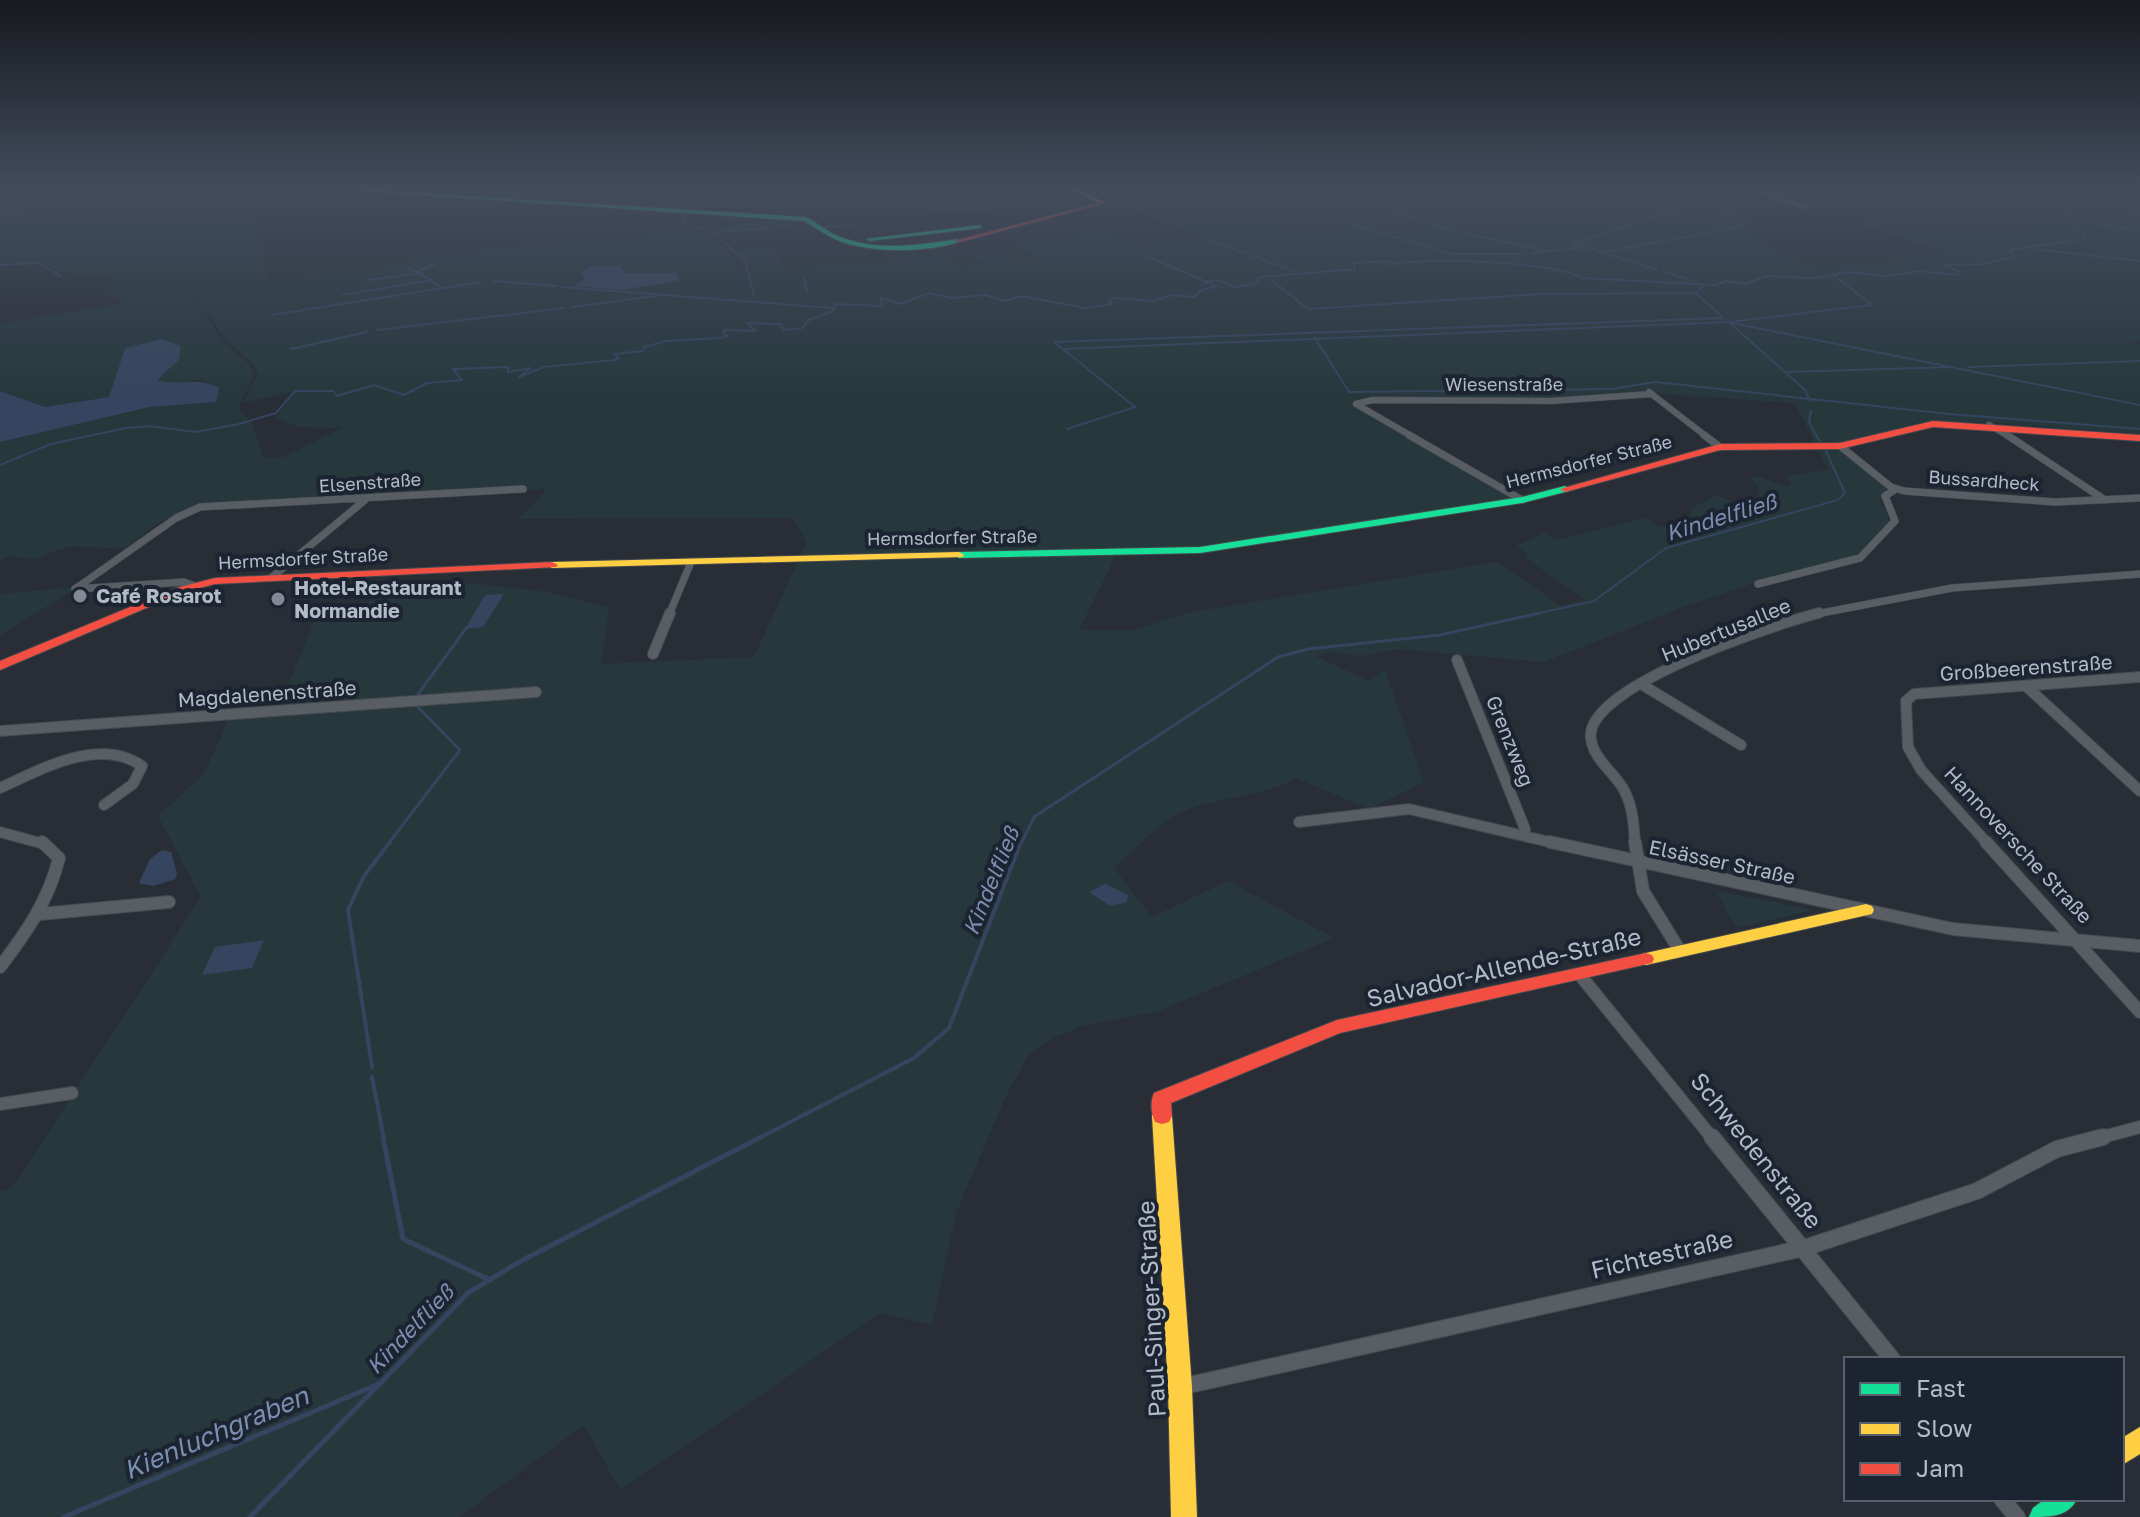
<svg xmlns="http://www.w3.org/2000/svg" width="2140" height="1517" viewBox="0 0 2140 1517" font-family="'Golos Text',sans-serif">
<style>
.green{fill:#26383c;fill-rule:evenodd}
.water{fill:#35455f}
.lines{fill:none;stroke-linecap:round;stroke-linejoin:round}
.stream-far3{stroke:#35455f;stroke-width:2}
.stream-far2{stroke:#35455f;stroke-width:3}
.stream-far1{stroke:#35455f;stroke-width:4}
.stream{stroke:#35455f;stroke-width:5}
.street-far5-casing{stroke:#45494f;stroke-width:6}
.street-far4-casing{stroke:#45494f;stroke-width:7}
.street-far3-casing{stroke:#45494f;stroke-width:8}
.street-far2-casing{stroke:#45494f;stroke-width:12}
.street-far1-casing{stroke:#45494f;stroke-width:14}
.street-casing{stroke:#45494f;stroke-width:18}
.fast-casing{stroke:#45494f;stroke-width:2}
.slow-casing{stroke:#45494f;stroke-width:2}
.jam-casing{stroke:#45494f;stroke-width:2}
.street-far5{stroke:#595d64;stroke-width:5}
.street-far4{stroke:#595d64;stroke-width:6}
.street-far3{stroke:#595d64;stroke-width:7}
.street-far2{stroke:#595d64;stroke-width:10}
.street-far1{stroke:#595d64;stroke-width:12}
.street{stroke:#595d64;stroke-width:16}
.fast{fill:#16e098;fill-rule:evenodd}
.slow{fill:#ffcf43;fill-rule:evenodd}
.jam{fill:#f24e42;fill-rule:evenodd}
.poi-dot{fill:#828995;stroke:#1c2431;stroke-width:3}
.labels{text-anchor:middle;stroke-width:8;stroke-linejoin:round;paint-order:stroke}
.far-street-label{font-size:18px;fill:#b2bac8;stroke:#1c2431}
.poi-label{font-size:20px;font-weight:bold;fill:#b2bac8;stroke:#1c2431;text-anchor:start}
.street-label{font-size:20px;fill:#b2bac8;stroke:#1c2431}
.water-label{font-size:22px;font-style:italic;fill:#7a8eb0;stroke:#1c2431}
.near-street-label{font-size:24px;fill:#b2bac8;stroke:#1c2431}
.near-water-label{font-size:26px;font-style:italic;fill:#7a8eb0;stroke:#1c2431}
</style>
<rect width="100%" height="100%" fill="#292e36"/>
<!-- green -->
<path class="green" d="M0,190H252L268,279L372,268L448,253L777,220L318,190H377L809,218L791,224L796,229L710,234L728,249L741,272L745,271L737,250L772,247L784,267L909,260L904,249L911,248L927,257L947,259L960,266L983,263L971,255L1000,250L1020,261H1040L1010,242C1023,240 1030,241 1043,242C1051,243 1069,237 1080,235L1073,231L1095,227L1143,244L1199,235L1112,203L1138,202L1114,193L1131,190L1437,191L1470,195L1442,204L1499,220L1586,196L1572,192L1583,190H1752L1760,192L1727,194L1759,223L1753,225L1758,229L1749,230C1766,243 1782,255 1802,263C1827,272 1916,258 1944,251L1856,224L1872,218L1855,213L1869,203V197L1860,191L1866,190H2140V340L2131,343L2140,345V434L1986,422L1918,423L1833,445L1888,488L1880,501L1890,522L1865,552L1856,557L1781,574L1678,609L1544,662L1398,649L1361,656L1334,652L1315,656L1369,681L1385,670L1424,782L1369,809L1296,778C1259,799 1214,796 1176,815C1154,827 1133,852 1114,868L1152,917L1228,881L1334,938L1156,1012L1085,1025L1052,1038L1028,1056L1006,1096L956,1213L932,1325L881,1313L620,1490L584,1425L459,1517H0V1191L13,1187L201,897L158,816L204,774L231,715L278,711L319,609L412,595L452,583H470L547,592L609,608L601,664L754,657L807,542L792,518L519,519L547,489L268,505L195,504L155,525L124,549L69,546L34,559L9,556L0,560V442L150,407L216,402L204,379L173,384L157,380L179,360L125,348L109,397L45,407L0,391V324L124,303L111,296V275L61,272L39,262L0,264ZM193,293L226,340L254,364L258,375L242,403L290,392L293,395L276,418L298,427L342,428L284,457L264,458L252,424L238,409L253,376L250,365L222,341ZM1652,393L1795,403L1828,470L1786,476L1791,485L1785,487L1759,476L1750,479L1758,486L1759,503L1742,507L1717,495L1692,508L1690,520L1661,527L1645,518L1557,540L1544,533L1516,546L1528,555L1524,557L1585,599L1561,606L1497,562L1191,612L1134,630H1079L1117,553L1200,550L1522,500L1357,403L1370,400H1524Z
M911,190H1009L1006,192L1025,204L928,213L894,192Z
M72,587L71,591L0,636V594Z
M1716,891L1728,893L1814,910L1736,928Z"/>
<!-- water -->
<path class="water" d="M591,266H620L624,273H677L679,281L620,290L575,286L586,278L581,273Z
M162,339L181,346L179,360L157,380C180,387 199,376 219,388L216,402L150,407L0,442V391L45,407L109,397L125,348Z
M504,594L483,627L465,629L485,595Z
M162,850L171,852L177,873L175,879L153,886L139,883L150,859Z
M1105,884L1128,895L1127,902L1110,906L1089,892Z
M264,940L252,968L202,975L215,947Z"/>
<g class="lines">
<!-- stream-far3 -->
<path class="stream-far3" d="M1352,190L1406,210L1394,213L1459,232
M1635,190L1645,191
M1648,191L1704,200
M2074,197L2140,210
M901,199L937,198L958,208L984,209L998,216
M0,210L117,200
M685,213L682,226L686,227
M2065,219L2140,231
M1338,220L1452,254H1525
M692,227L703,228
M825,227L854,225
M709,229L745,261L754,295
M717,232L769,228
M1467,234L1547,251
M1211,241L1294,271
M1569,249L1581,248
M2033,249L2140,261
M1606,252L1741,226L1711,198
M1531,253L1566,249
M1143,255L1205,281
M0,265L38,263L61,276
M407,267L442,287
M1658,270L1573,243L1725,194
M1663,271L1690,280
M416,272L435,264
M804,278L807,292
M1270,279L1308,309L1540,294L1696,293
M368,280L423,273
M493,281L556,286
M1705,284L1696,293L1721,316
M562,287L832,308
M343,295L432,280
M572,307L655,296
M272,315L481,282
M1730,323L1805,390L1810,401
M1732,323L2140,405
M377,330L565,308
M1315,338L1349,392L1611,389L1655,382L1949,414L2140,429
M1054,342L1723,318
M1054,342L1135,407L1067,429
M291,349L367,332
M1064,349L1729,322L1872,305L1835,276
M1968,367L2140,361
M1786,372L1952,367
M1811,411L1809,422L1821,444
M0,465L51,444L126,428L150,426L195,432L239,424L276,413L295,391H333L337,396L374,385L404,395L427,383L462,380L453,369L508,367V372L531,368L519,377L544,367L615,360L619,358L614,354L643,351L644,347L666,341L720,338L727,336L723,333L725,330L756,331L747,323L780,324L784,330L802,328L809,320L833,311L835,304L883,306L880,298L901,304L929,293L951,298L985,295L1005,301L1021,296L1085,308L1113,304L1109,301L1114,298L1151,301L1173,295L1195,297L1200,291L1216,286L1204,282L1219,280L1233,287L1255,284L1260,277L1355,269L1354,263L1389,261L1391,265C1420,256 1559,262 1582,278L1715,285L1726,281L1746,284L1766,276L1815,278L1848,272L1884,276L1921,271L1958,275L1959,272L1944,265L1985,264L2014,256L2009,250L2083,239L2084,233L2065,219L2064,205L2081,193L2112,190
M1531,615L1594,601L1666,548L1838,500L1845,493L1825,449"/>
<!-- stream-far2 -->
<path class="stream-far2" d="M416,697L467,627
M388,844L460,750L414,703
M1021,844L1034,817L1278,657L1308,649L1440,635L1540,613"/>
<!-- stream-far1 -->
<path class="stream-far1" d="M372,1067L348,910L364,876L390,842
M372,1077L384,1139
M757,1139L914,1058L949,1028L1021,842"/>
<!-- stream -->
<path class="stream" d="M383,1137L403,1239L488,1279
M64,1517L381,1383
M250,1517L468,1293L519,1262L761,1137"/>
<defs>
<path id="street-far5" d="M1755,190L1807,208"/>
<path id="street-far4" d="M1649,392L1707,437
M1356,404L1372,400L1551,401L1652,394
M1356,404L1413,437
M1989,425L2010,437"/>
<path id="street-far3" d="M1409,435L1522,500
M1704,435L1720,447
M2007,435L2105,500
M1840,446L1891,487L1904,491L2055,502L2140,498
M271,578L365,500
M1758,584L1860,558L1895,521L1885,496L1896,489
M75,589L176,518L200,507L523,489
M75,589L184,582L195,586
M669,615L691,562
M1811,615L1952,588L2140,574"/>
<path id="street-far2" d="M653,654L670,613
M1457,660L1525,829L1524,836
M1641,684L1741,745
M2026,686L2140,791
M0,731L536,692
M0,788C42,769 99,736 142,766L133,784L104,805
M1299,822L1409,809L1558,844
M0,832L44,844
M1635,844C1634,826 1633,807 1624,790C1614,772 1594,760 1591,739C1582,687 1776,624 1819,613
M1988,844L1921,770L1908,747L1906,701L1914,694L2140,677"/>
<path id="street-far1" d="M1550,842L1953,929L2140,946
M1635,842L1643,891L1680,951
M1986,842L2140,1012
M40,914L169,902
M0,967C26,933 49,900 59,858L42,842
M1580,975L1713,1139
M0,1104L72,1093
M2095,1139L2140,1127"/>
<path id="street" d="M1712,1137L1892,1359
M1180,1387L1804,1248L1977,1191L2057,1149L2103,1137
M2002,1499L2017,1517"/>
<path id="fast" d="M344,190H368L805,217C817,222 826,231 838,236C876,252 919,245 958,239L961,241C931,253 873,253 842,242C828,237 816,228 804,221Z
M980,225L982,228L869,241L866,239Z
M1565,486L1570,489L1569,491L1522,503L1200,553L959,558L954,555L959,552L1200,547L1522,497Z
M2045,1499H2077C2068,1517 2050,1517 2029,1517L2033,1508Z"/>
<path id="slow" d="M1072,190H1079L1106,203L1101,204Z
M959,552L964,555L963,557L552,568L546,565L552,562Z
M1866,904L1872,906L1874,910L1872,914L1646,965L1640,963L1638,959L1640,955L1646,953Z
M1162,1108L1169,1110L1172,1116L1192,1387L1197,1517H1171L1168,1387L1152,1116L1155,1110Z
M2140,1427V1454L2122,1465V1438Z"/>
<path id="jam" d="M1101,202L1106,203L960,242L955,241Z
M1933,421L2140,435V441L1933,427L1840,449L1720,450L1565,492L1560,489L1720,444L1840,443Z
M552,562L558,565L556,567L215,584L184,592L0,670V661L176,588L215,578Z
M1646,953L1652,955L1654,959L1652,963L1340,1033L1171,1103L1172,1116L1169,1122L1162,1124L1155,1122C1151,1113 1150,1102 1154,1093L1337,1020Z"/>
</defs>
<!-- street-far5 casing -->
<use href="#street-far5" class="street-far5-casing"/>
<!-- street-far4 casing -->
<use href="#street-far4" class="street-far4-casing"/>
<!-- street-far3 casing -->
<use href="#street-far3" class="street-far3-casing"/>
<!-- street-far2 casing -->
<use href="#street-far2" class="street-far2-casing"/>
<!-- street-far1 casing -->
<use href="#street-far1" class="street-far1-casing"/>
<!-- street casing -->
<use href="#street" class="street-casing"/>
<!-- fast casing -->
<use href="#fast" class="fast-casing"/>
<!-- slow casing -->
<use href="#slow" class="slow-casing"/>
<!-- jam casing -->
<use href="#jam" class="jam-casing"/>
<!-- street-far5 -->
<use href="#street-far5" class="street-far5"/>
<!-- street-far4 -->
<use href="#street-far4" class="street-far4"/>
<!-- street-far3 -->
<use href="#street-far3" class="street-far3"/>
<!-- street-far2 -->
<use href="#street-far2" class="street-far2"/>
<!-- street-far1 -->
<use href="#street-far1" class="street-far1"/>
<!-- street -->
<use href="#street" class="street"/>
<!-- fast -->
<use href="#fast" class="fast"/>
<!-- slow -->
<use href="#slow" class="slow"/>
<!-- jam -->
<use href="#jam" class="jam"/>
</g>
<!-- sky -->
<linearGradient id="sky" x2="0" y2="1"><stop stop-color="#17191e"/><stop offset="0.47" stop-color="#434c5d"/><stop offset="1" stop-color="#434c5d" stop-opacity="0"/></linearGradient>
<rect width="2140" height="402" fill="url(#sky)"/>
<!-- markers -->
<g class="poi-dot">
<circle cx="80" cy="596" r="8"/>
<circle cx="278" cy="599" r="8"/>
</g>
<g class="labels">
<!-- far-street labels -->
<g class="far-street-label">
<text x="1504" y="391">Wiesenstraße</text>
<text transform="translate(1589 462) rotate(-14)" y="6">Hermsdorfer Straße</text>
<text transform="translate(1984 481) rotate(4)" y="6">Bussardheck</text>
<text transform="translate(370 483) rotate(-4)" y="6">Elsenstraße</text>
<text transform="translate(952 538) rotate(-1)" y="6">Hermsdorfer Straße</text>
<text transform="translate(303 559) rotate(-3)" y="6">Hermsdorfer Straße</text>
</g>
<!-- poi labels -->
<g class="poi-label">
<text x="294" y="595">Hotel-Restaurant<tspan x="294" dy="23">Normandie</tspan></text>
<text x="96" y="603">Café Rosarot</text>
</g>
<!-- street labels -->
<g class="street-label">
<text transform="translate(1726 630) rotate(-22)" y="7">Hubertusallee</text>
<text transform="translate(2026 668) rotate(-4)" y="7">Großbeerenstraße</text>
<text transform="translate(267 694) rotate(-4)" y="7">Magdalenenstraße</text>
<text transform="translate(1510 741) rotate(68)" y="7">Grenzweg</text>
<text transform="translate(2018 845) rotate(47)" y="7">Hannoversche Straße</text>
<text transform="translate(1722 862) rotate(12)" y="7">Elsässer Straße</text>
</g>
<!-- water labels -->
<g class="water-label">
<text transform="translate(1721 517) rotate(-17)" y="8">Kindelfließ</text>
<text transform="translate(991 881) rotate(-68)" y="8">Kindelfließ</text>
<text transform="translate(410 1329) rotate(-46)" y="8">Kindelfließ</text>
</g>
<!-- near-street labels -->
<g class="near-street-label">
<text transform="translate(1504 968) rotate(-13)" y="8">Salvador-Allende-Straße</text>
<text transform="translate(1756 1151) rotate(51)" y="8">Schwedenstraße</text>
<text transform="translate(1662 1255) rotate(-13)" y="8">Fichtestraße</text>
<text transform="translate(1152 1309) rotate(-93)" y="8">Paul-Singer-Straße</text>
</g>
<!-- near-water labels -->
<g class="near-water-label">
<text transform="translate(216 1433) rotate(-23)" y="9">Kienluchgraben</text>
</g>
</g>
<!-- legend -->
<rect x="1844" y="1357" width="280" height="144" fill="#1c2431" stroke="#58606d" stroke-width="2"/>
<rect x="1860" y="1383" width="40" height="12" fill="#16e098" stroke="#58606d" stroke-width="2"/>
<text x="1916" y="1397" font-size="24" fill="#b2bac8">Fast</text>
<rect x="1860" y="1423" width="40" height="12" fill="#ffcf43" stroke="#58606d" stroke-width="2"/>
<text x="1916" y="1437" font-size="24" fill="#b2bac8">Slow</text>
<rect x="1860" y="1463" width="40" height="12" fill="#f24e42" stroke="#58606d" stroke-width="2"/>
<text x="1916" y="1477" font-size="24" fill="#b2bac8">Jam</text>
</svg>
